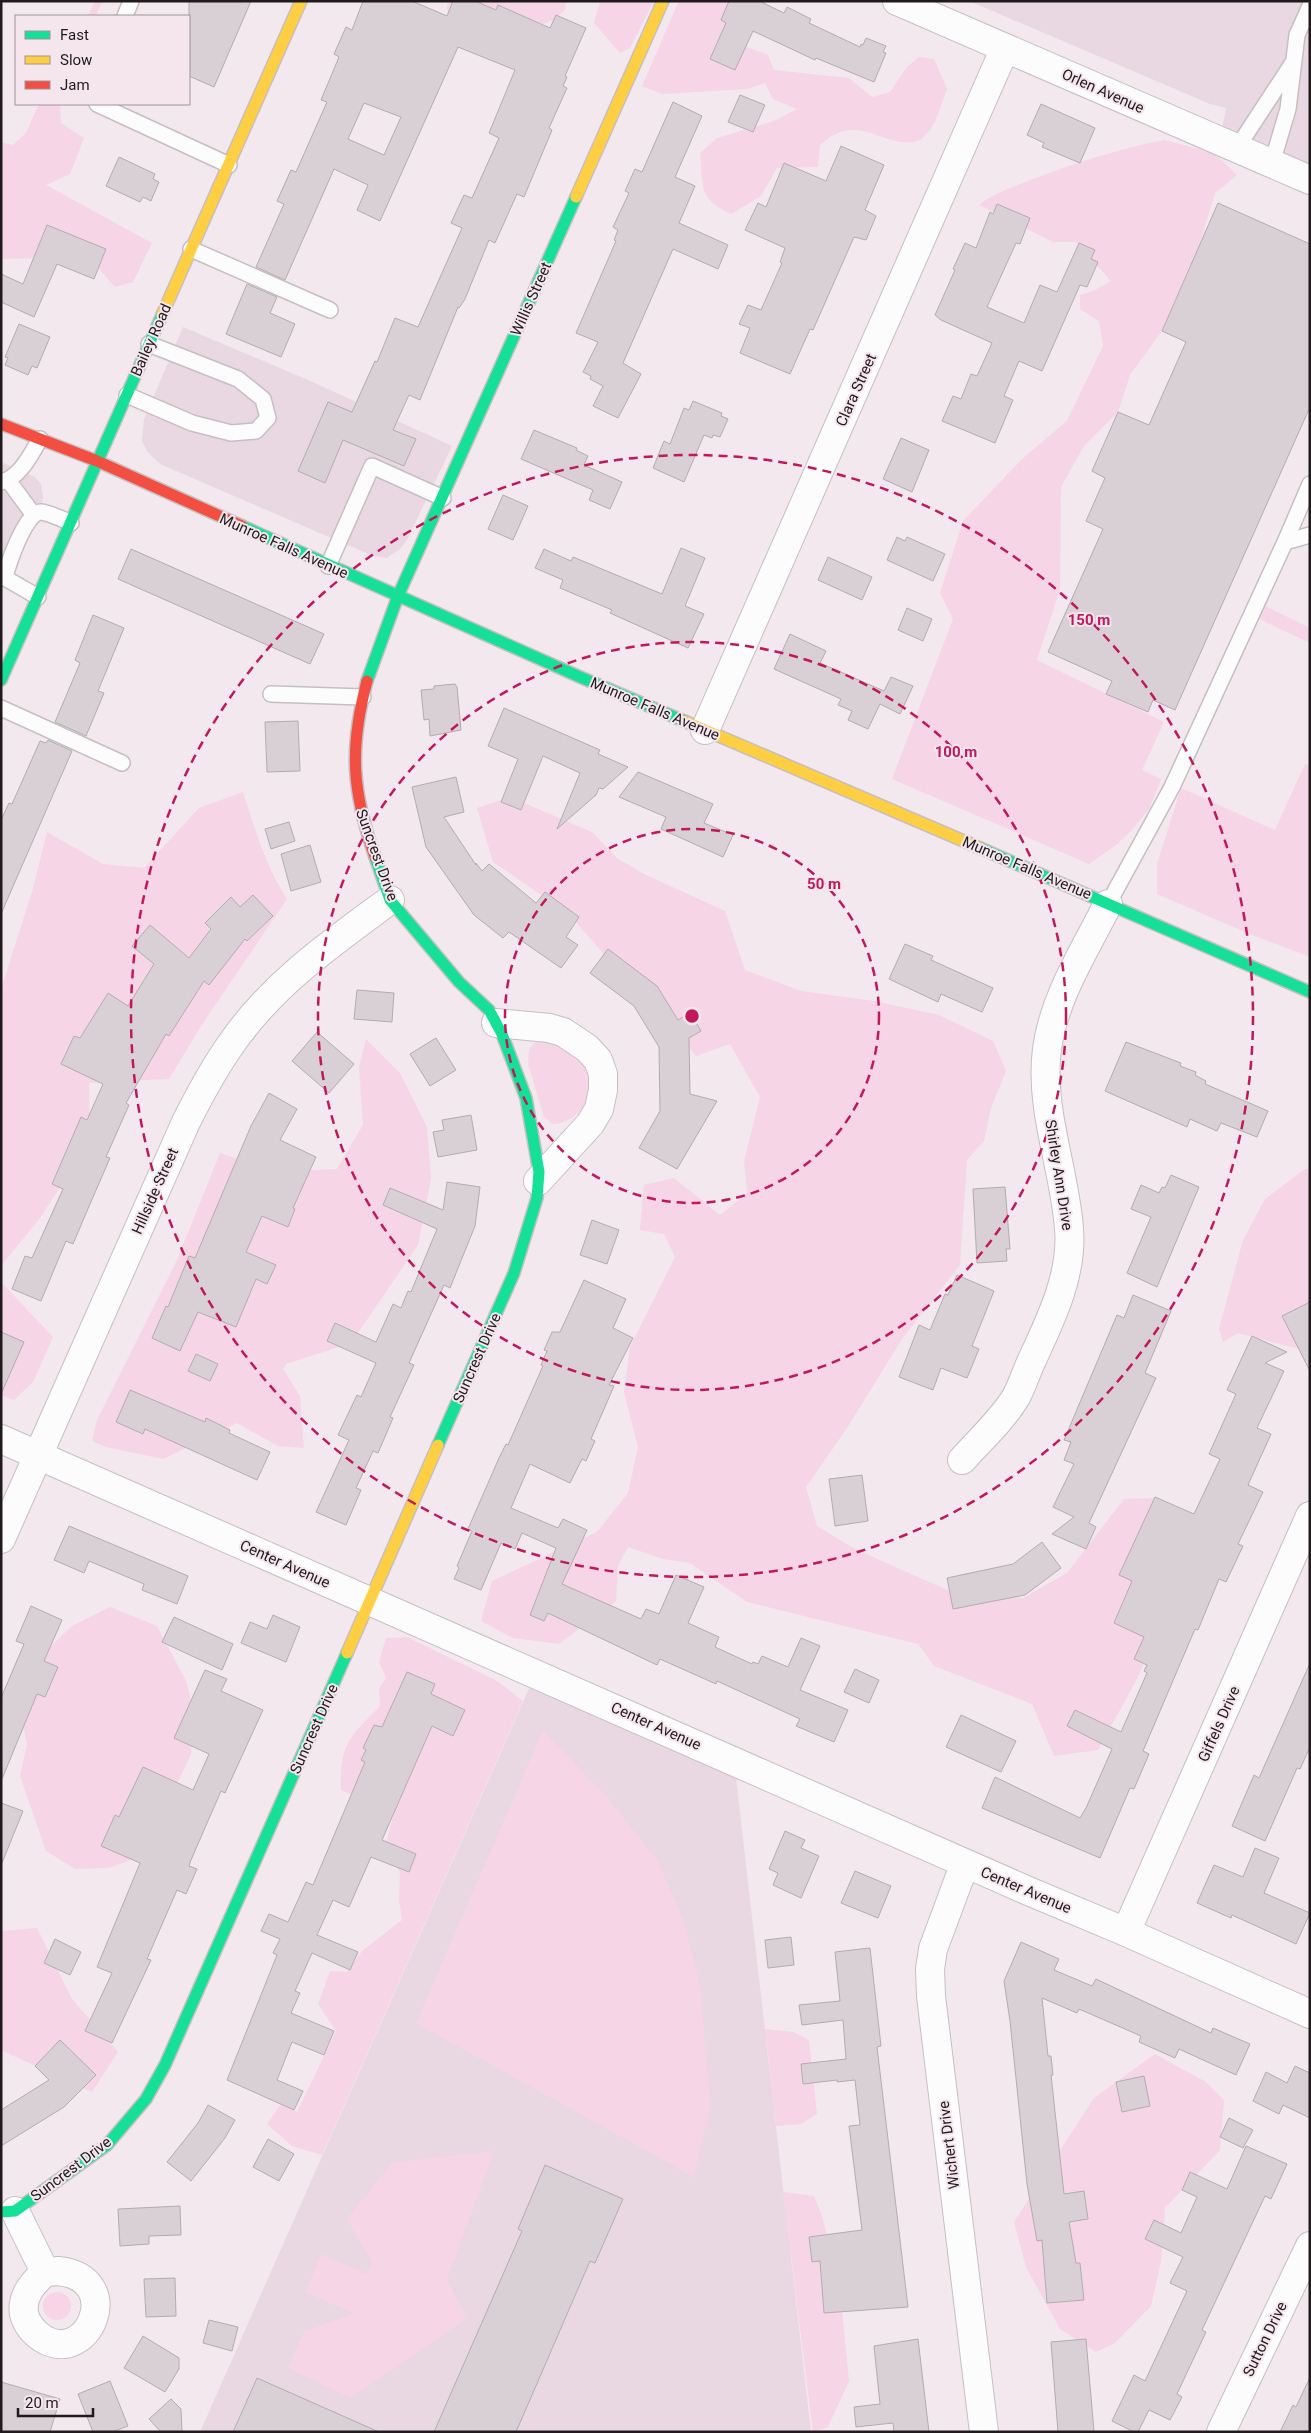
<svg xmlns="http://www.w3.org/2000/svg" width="1311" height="2433" viewBox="0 0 1311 2433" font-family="Roboto,sans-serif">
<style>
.built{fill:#e9d8e1}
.green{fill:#f6d5e7}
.building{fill:#d8d0d4;stroke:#b3acaf;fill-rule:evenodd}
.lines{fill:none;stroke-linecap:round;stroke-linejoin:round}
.lane-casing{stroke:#c6bfc2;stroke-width:18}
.street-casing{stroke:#c6bfc2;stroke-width:30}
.fast-casing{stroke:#c6bfc2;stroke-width:14}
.slow-casing{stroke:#c6bfc2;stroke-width:14}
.jam-casing{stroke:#c6bfc2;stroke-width:14}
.lane{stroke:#fdfcfc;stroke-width:15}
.street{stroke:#fdfcfc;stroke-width:28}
.fast{stroke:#16e098;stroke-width:11}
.slow{stroke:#ffcf43;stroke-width:11}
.jam{stroke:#f24e42;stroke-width:11}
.ring{fill:none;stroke:#c2185b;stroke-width:2.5;stroke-dasharray:9 6}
.labels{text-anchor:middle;stroke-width:4;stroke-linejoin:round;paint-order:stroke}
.street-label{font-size:15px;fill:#201a1d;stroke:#f5e5ed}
.centre{fill:#c2185b;stroke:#f5e5ed;stroke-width:2.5}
.ring-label{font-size:15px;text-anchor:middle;font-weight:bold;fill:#c2185b;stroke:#f5e5ed;stroke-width:4;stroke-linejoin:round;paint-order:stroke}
</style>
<rect width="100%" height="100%" fill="#f2e8ed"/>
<!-- built -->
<path class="built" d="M969,1H1310V169L1222,130L1226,108L1210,104Z
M183,327L315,383L452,446L407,540L400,549L387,558L373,556L160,464L147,451L142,441L144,419Z
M1,462L35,477L41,484L43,496L42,504L1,594Z
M536,1673L734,1760L811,2432H200Z"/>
<!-- green -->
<path class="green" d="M95,1H102L96,16H88Z
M448,1H566L565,10L555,19L525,32L451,21L447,8Z
M600,1H654L630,48L620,53L594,23Z
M679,1H753L731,41L768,55L774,70L849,78L872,97L890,92L907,67L919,57L934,59L947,89C941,105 937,122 926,135C908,154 875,130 855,130C841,129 830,136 820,145L818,167L777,168L761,196L731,214C697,198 704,187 700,153L717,138L774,121L797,109L773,99L765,83L747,89L662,94L642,86Z
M39,104H60L61,123L84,138L70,174L46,185L152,243L133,282L115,287L94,263L39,258L1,259V142L13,145L26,133Z
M1164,140L1214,153L1237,175L1215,193L1199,246L1162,331L1130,375L1118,412L1084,446L1061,487L1060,589L1037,660L1164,722L1142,770L1161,779L1149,809L1132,830L1116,845L1089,864L892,779L953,619L940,593L963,521L1022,459L1067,421L1103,346L1099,321L1080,309V295L1093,291L1111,281L1076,242H1053L979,205C994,193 1013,187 1031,180C1075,163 1118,149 1164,140Z
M1263,605L1310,628V643L1257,618Z
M1305,764L1310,766V957L1252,935L1157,894V864L1181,788L1275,830Z
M243,792C255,830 266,866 287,899L201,1026L169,1079L89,1083L90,1141L40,1218L1,1266V989L32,892L47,832L103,864L144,868L199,808Z
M510,797L592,832L617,858L644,874L725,911L745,970L801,991L874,1001L939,1015L993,1041L1006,1071L991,1108L984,1141L967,1160L960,1265L902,1339L847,1428L806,1487L817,1526L855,1549L954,1593L1023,1598L1067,1573L1124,1499L1154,1498L1171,1532L1178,1585L1138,1677L1098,1750L1054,1756L1032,1704L934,1666L918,1644L747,1602L690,1563L663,1559L628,1547L618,1566L616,1601L559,1644L513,1638L481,1621L492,1581L597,1532L628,1493L638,1447L624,1392L630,1347L675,1257L664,1234L640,1230L644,1185L674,1178L720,1215L747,1193L744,1162L760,1097L730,1044L696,1056L648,996L635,990L568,913L493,862L477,808Z
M366,1039L400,1073L427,1127L431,1179L418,1245L351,1343L286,1364L283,1369L300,1396L304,1448L278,1446L237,1423L163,1459L106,1447L92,1441L97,1420L177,1260L220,1153L277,1172L337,1169L363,1125L359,1067Z
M541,1041C547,1041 556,1040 561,1043C568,1047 580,1057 585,1063C602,1087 581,1124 553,1124L544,1117L528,1064L529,1050L534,1043Z
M1305,1169H1310V1352L1238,1333L1223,1342L1219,1329L1243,1240L1265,1199Z
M1,1282L53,1337L33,1382L14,1400L1,1395Z
M110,1607L157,1626L186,1681L193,1708L191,1754L143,1856L108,1868L75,1869L46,1851L20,1776L27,1744L19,1706L49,1648L72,1626Z
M407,1637L497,1681L523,1701L322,2155L292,2146L267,2124L281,2104L297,2112L336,2031L318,2004L330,1971L347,1972L362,1951L402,1920L399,1900L400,1873L386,1843L394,1813L341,1790C339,1744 350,1737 380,1706L379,1689L386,1678L379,1662L386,1638Z
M543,1731L608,1798L657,1860L683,1919L700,1985L710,2105L694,2177L416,2023Z
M37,1928L72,1999L118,2052L92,2092L1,2050V1931Z
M765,2029L793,2032L809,2040L817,2114L801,2124L776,2126Z
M1155,2054L1206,2082L1224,2100L1220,2150L1165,2208L1161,2261L1151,2306L1115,2343L1096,2352L1060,2329L1026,2267L1014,2222L1094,2098Z
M494,2151L447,2279L467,2318L351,2398L288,2368L304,2332L354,2313L306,2293L321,2254L366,2274L372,2262L347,2219L392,2163Z
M783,2192L814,2196L822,2216L839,2281L849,2381L828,2427L813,2432Z
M43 2306a14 14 0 1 1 28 0a14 14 0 1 1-28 0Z"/>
<!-- building -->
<path class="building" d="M189,1H251L214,87L189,76Z
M363,1H412L447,16L453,1H475L496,10L498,5L550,28L556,15L586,28L565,76L567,77L563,86L567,88L549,128L552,130L524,197L517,194L495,243L489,240L465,299L459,308L458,307L420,400L409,395L393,430L416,439L404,466L343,440L325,483L298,471L328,402L352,412L375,361L377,362L395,318L418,327L462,228L451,223L464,195L472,198L499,138L489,133L515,70L458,47L380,221L357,210L368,185L334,169L285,280L256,267L284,204L277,201L291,170L296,172L327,102L321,100L339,57L334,54L346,27L352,30ZM364,103L401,117L384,155L348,139Z
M729,1H759L784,13L787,7L811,19L809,23L860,47L861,44L863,45L866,38L886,46L883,52L886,53L874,82L816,58L815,60L753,31L735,70L710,59L726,23L721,20Z
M740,95L765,105L753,132L728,122Z
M673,102L702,116L675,177L695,186L679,223L728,245L718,269L673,249L623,363L641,374L618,418L593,406L603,386L590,379L591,376L583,372L598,342L576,333L616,241L614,240L618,230L613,227L629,193L625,191L635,169L642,172Z
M1041,104L1095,128L1080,163L1042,147L1044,143L1027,135Z
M841,146L884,165L865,210L876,216L866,240L854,237L813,330L810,329L790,374L740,353L750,328L739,324L748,305L761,310L782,263L780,262L785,248L745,230L758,203L766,207L784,163L826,181Z
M119,157L155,174L153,179L159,182L151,201L143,197L140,202L106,186Z
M1218,203L1310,244V407L1175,710L1153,700L1148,712L1106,694L1112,681L1048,652L1103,529L1086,521L1105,478L1092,471L1118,412L1149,425L1186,342L1162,331Z
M997,204L1030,218L1020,244L1016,243L987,307L1024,323L1040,285L1057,292L1079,243L1095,250L1091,259L1098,262L1087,287L1080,285L1042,371L1019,361L1004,396L1013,400L995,443L942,421L953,396L961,399L971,374L977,376L992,343L941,320L935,315L955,270L953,269L965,243L976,248L990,212L993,214Z
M47,225L106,249L94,279L57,264L34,317L1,302V274L23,284Z
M247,284L277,297L270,313L295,324L281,357L226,334Z
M19,324L50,337L37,368L32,366L28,375L5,365L8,358L5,357Z
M693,401L722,413L721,416L728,419L720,437L713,435L712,438L704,435L684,482L653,468L664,441L670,444L684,408L689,410Z
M534,430L577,448L576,450L588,456L584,465L622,482L610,509L589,500L593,490L521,459Z
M901,438L929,450L912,492L883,479Z
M503,495L528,506L513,540L488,529Z
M897,537L905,541L907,537L945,554L933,581L887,560Z
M681,548L705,558L685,606L704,614L688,648L610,613L612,610L560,588L563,580L535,568L544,549L571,561L573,557L662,594Z
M131,549L324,634L310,664L118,579Z
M828,557L872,577L862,600L818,580Z
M907,608L932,619L923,641L898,630Z
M93,615L124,628L98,691L104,693L86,736L55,722L80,663L75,660Z
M790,634L826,651L820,663L884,691L891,677L913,686L900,714L880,704L868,729L848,720L852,711L838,705L841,699L774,669Z
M455,684L457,687L461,730L430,736L429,719L424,720L421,690L434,689V686Z
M504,708L600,750L598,754L628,767L603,789L599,788L596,795L557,829L580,773L543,756L521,810L501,802L518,759L488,746Z
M298,721L300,771L267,772L265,722Z
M48,740L72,751L1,914V820L9,803L12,804L40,741L46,743Z
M638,772L713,804L704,823L733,835L723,857L661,829L666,817L619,797Z
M456,777L464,812L444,817L476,865V863L482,871L489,864L536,903L545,892L579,917L566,937L578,945L561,968L509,932L503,938L474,915L426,847L412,787Z
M289,822L295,841L271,849L265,829Z
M310,845L321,882L291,891L281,854Z
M253,895L273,916L247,941L245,939L209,985L204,981L169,1036L166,1034L126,1103L129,1105L106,1157L110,1158L87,1211L73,1244L66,1241L41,1301L12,1289L25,1256L32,1258L63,1189L52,1184L81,1117L87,1120L103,1084L61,1064L74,1036L80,1038L108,993L128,1006L154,964L132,946L150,925L189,958L211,929L205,923L231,897L240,907Z
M905,944L933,956L931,960L993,988L982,1012L941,994L938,1002L889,979Z
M608,949L657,986L678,1020L690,1012L701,1031L689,1038L690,1094L717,1101L677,1169L639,1148L660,1111L659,1047L634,1006L590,973Z
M357,990L394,993L392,1022L354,1019Z
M317,1032L354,1064L329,1093L292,1061Z
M436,1038L456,1070L430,1086L410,1054Z
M1126,1042L1181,1063L1180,1066L1196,1072L1195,1075L1206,1081L1205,1084L1268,1111L1257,1137L1221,1123L1217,1131L1190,1119L1187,1127L1105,1091Z
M269,1093L297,1109L280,1140L316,1157L293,1208L295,1209L288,1227L262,1216L246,1252L276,1265L267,1284L256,1279L236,1327L198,1312L180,1351L152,1338L166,1306L168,1307L189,1256L195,1258L251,1126Z
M471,1115L477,1150L438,1157L433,1132L444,1130L442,1120Z
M1171,1175L1199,1187L1157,1287L1127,1273L1151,1217L1131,1209L1141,1185L1159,1193L1162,1187L1165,1188Z
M447,1182L480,1187L475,1226L450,1288L444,1285L409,1363L414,1365L390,1417L393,1418L378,1453L373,1451L356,1488L361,1490L346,1525L316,1512L349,1440L338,1435L357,1395L361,1397L376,1363L327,1341L335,1323L376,1342L393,1304L401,1308L408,1291L411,1292L437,1229L383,1205L390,1188L443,1210Z
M1005,1187L1010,1249H1006L1007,1261L977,1263L973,1189Z
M592,1220L619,1230L607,1264L580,1255Z
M957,1275L994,1291L972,1346L979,1349L967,1378L941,1368L933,1390L899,1377L919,1325L930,1330L945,1294L948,1295Z
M584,1280L626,1299L613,1328L633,1338L609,1385L614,1386L591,1439L595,1441L586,1461L582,1459L570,1483L530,1464L511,1508L558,1528L563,1519L587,1530L562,1584L641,1619L646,1609L659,1614L676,1575L704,1587L688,1623L719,1637L715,1647L752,1664L753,1662L758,1664L762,1656L788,1667L801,1638L820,1646L800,1690L848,1710L834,1742L796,1726L800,1719L717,1681L716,1684L660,1659L657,1665L548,1613L544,1621L530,1615L556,1548L522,1533L515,1549L501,1543L481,1590L454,1579L459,1568L457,1566L472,1531L468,1529L499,1458L506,1444L508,1445L543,1366L541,1365L547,1351L544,1350L552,1332H560Z
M1133,1295L1171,1311L1145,1373L1156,1378L1089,1523L1096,1527L1086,1549L1052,1534L1074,1517L1053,1507L1074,1464L1064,1460L1071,1442L1064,1440L1117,1315L1124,1318Z
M1310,1302V1371L1282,1316Z
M1,1332L24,1342L1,1394Z
M1252,1336L1287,1352L1265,1363L1284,1371L1257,1428L1271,1434L1248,1485L1263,1492L1238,1544L1243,1546L1226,1582L1219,1579L1198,1630L1195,1629L1143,1751L1149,1754L1134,1789L1130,1788L1100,1858L982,1808L995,1777L1080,1818L1086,1808L1112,1749L1067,1726L1075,1710L1121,1732L1147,1673L1144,1671L1147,1665L1134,1659L1144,1637L1114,1623L1132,1581L1119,1575L1155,1497L1194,1514L1220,1459L1209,1454L1236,1394L1227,1390Z
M196,1354L218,1364L210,1381L188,1371Z
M130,1390L205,1422L206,1418L230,1430L229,1433L270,1452L257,1480L145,1429L143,1434L116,1422Z
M862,1475L868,1521L835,1526L829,1479Z
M69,1526L188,1576L177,1604L142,1590L144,1584L89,1561L84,1573L54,1560Z
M1042,1542L1061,1568L1025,1595L953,1609L947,1578L1013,1564Z
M31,1606L62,1620L44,1661L58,1667L45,1697L37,1694L2,1779L1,1698L24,1644L16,1641Z
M273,1615L300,1627L286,1662L241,1643L250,1622L267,1629Z
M174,1617L233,1644L222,1670L162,1642Z
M1310,1663V1747L1300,1769L1297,1768L1265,1841L1232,1826L1254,1775L1259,1778Z
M855,1669L879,1680L869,1703L844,1692Z
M205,1670L227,1679L221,1691L263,1710L225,1793L221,1791L191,1860L189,1866L197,1869L186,1894L177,1890L147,1959L151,1960L112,2043L85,2031L112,1973L97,1967L140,1863L101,1846L115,1815L119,1817L143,1767L193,1790L209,1754L174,1738Z
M407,1672L435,1684L431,1694L465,1710L453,1736L432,1726L382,1840L416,1854L409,1872L371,1857L349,1907L333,1900L317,1935L358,1952L350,1970L312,1953L295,1991L300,1993L291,2013L334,2031L324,2055L292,2042L277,2080L303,2091L294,2110L227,2080L277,1955L273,1953L280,1939L261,1931L269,1914L288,1922L306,1882L313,1885L365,1762L361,1760L366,1750L363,1748L374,1725L382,1727Z
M961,1715L1016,1741L1001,1772L946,1747Z
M1,1803L23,1811L2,1863H1Z
M785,1831L805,1840L801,1848L819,1856L801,1898L773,1885L778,1873L769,1869Z
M1255,1848L1279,1858L1264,1893L1310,1913L1296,1944L1232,1915L1231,1918L1197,1903L1214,1865L1243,1877Z
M855,1871L891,1886L878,1918L841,1903Z
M791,1937L794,1965L768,1968L765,1940Z
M55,1939L81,1952L70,1975L44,1963Z
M1021,1942L1059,1959L1054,1970L1092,1986L1096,1979L1211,2033L1213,2028L1250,2044L1236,2075L1179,2049L1175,2058L1139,2042L1141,2036L1079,2009L1077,2013L1042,1998L1048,2056H1051L1053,2075H1051L1064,2194L1084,2191L1088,2219L1069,2222L1076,2263H1080L1084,2300L1047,2303L1042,2240L1037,2241L1027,2184L1010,2021L1004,1981Z
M870,1948L881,2046L877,2047L908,2307L824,2313L820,2261L812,2262L809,2237L862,2230L849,2126L860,2125L855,2080L837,2082V2080L803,2084L801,2064L846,2059L843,2020L802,2025L799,2005L840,2001L835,1952Z
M60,2040L96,2075L64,2107L1,2146V2110L49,2080L35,2066Z
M1295,2066L1310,2073V2118L1283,2105L1279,2114L1253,2101L1266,2072L1287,2083Z
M1144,2076L1150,2106L1122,2112L1116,2082Z
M208,2105L235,2120L225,2138L191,2181L167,2162L198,2123Z
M1229,2118L1253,2130L1243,2148L1220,2137Z
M268,2139L294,2154L279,2181L253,2167Z
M1246,2146L1287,2164L1271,2199L1265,2196L1202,2330L1206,2332L1177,2394L1182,2397L1170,2420L1149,2410L1138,2432H1134L1112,2421L1134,2375L1145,2381L1187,2291L1170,2283L1183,2257L1145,2239L1154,2220L1181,2233L1197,2197L1182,2190L1190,2172L1227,2189Z
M545,2165L623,2199L595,2263L590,2261L516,2432H434L522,2231L518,2229Z
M180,2206L181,2235L149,2236V2244L120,2246L118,2209Z
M175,2278L176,2316L146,2317L144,2279Z
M209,2320L238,2327L232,2351L203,2343Z
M143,2336L179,2358V2369L165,2392L124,2368Z
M918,2339L929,2432H894L893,2423L856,2427L854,2407L880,2404L874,2346Z
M1086,2339L1094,2432H1058L1051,2342Z
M1310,2377V2432H1280L1293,2405L1296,2407Z
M257,2378L379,2432H233Z
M110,2381L128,2426L112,2432H93L78,2394Z
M1,2382L60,2399L50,2432H1Z
M171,2399L181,2409L182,2432H161L149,2419Z"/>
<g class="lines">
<defs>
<path id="lane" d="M125,16L131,1
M97,104L229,165
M1237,148L1292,64
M1272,163L1288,109L1297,35L1310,6
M191,249L330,310
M127,395L192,423L231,433L256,431L268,418L263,399L238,379L149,344
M8,480L33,514
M1,482C20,478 31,454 40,439
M1285,542L1310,484
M328,566L372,466L443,498
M38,597L5,578C7,566 26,511 41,512C50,513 62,519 71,523
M271,694L363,697
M1,708L122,763
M1108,904L1172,787L1285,542L1310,535"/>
<path id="street" d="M897,1L1310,180
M705,730L1005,48
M496,1023L549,1028L563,1032L587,1048L598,1060L603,1074V1090L599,1109L590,1124L538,1181
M1,1439L1026,1890L1126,1932L1310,2014
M962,1460C979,1441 1003,1419 1016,1397C1022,1386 1026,1373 1031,1362C1050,1321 1073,1275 1069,1229C1065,1170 1039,1109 1047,1049C1054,997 1085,950 1108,904
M1,1539L186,1122C200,1094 215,1066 234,1040C275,982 333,942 390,900
M965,1863L933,1949L930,1969L931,1996L984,2432
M1126,1932L1310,1516
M15,2211L45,2272
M58,2271C127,2278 88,2368 42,2338C33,2332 27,2325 24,2314C21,2296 33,2283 45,2272Z
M1221,2432L1310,2246"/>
<path id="fast" d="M242,526L580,677L684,721
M1,680L162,315
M367,681L398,596L576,197
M980,848L1310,992
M375,857L390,900L459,982L489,1010L502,1034L526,1098L539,1172L537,1198L514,1273L438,1445
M1,2212L15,2211L107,2145L146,2099L165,2065L347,1653"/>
<path id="slow" d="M576,197L663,1
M162,315L301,1
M684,721L980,848
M347,1653L438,1445"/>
<path id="jam" d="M1,424L97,461L242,526
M367,681C349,749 352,791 375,857"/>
</defs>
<!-- lane casing -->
<use href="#lane" class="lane-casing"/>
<!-- street casing -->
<use href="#street" class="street-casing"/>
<!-- fast casing -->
<use href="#fast" class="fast-casing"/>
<!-- slow casing -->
<use href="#slow" class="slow-casing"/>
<!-- jam casing -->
<use href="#jam" class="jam-casing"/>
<!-- lane -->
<use href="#lane" class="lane"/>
<!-- street -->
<use href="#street" class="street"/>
<!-- fast -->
<use href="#fast" class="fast"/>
<!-- slow -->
<use href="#slow" class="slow"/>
<!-- jam -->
<use href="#jam" class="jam"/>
</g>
<!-- distance rings -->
<g class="ring">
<circle cx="692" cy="1016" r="187"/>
<circle cx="692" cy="1016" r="374"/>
<circle cx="692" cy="1016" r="561"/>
</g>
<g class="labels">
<!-- street labels -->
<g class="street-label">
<text transform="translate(1103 91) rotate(24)" y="5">Orlen Avenue</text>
<text transform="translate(531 299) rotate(-66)" y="5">Willis Street</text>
<text transform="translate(151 340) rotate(-66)" y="5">Bailey Road</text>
<text transform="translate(856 390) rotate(-66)" y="5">Clara Street</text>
<text transform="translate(284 546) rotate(24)" y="5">Munroe Falls Avenue</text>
<text transform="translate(655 709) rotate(23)" y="5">Munroe Falls Avenue</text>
<text transform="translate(377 855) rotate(70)" y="5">Suncrest Drive</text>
<text transform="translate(1027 868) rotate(23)" y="5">Munroe Falls Avenue</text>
<text transform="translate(1059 1175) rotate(81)" y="5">Shirley Ann Drive</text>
<text transform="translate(155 1191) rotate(-66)" y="5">Hillside Street</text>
<text transform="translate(477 1358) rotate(-66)" y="5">Suncrest Drive</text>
<text transform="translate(285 1564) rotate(24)" y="5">Center Avenue</text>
<text transform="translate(1219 1724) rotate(-66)" y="5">Giffels Drive</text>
<text transform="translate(656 1726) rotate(24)" y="5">Center Avenue</text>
<text transform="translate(314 1729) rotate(-66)" y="5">Suncrest Drive</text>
<text transform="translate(1026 1890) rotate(23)" y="5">Center Avenue</text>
<text transform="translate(949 2145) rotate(-97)" y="5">Wichert Drive</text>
<text transform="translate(71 2169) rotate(-37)" y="5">Suncrest Drive</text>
<text transform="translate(1265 2339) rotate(-64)" y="5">Sutton Drive</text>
</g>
</g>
<circle cx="692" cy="1016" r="8" class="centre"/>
<g class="ring-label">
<text x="1089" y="625">150 m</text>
<text x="956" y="757">100 m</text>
<text x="824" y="889">50 m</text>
</g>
<!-- border -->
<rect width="1311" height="2433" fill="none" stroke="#201a1d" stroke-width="5"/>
<!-- legend -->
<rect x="15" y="15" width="175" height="90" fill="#f5e5ed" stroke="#a0949a"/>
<rect x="25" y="31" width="25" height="8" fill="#16e098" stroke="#a0949a"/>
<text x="60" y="40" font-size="15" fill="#201a1d">Fast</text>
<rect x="25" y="56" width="25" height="8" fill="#ffcf43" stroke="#a0949a"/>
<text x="60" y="65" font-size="15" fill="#201a1d">Slow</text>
<rect x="25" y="81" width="25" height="8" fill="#f24e42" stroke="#a0949a"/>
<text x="60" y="90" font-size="15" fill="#201a1d">Jam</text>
<!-- scale -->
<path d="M18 2408v8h75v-8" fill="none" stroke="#201a1d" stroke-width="2.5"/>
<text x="25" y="2408" font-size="15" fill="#201a1d" stroke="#f5e5ed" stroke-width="4" paint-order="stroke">20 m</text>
</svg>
